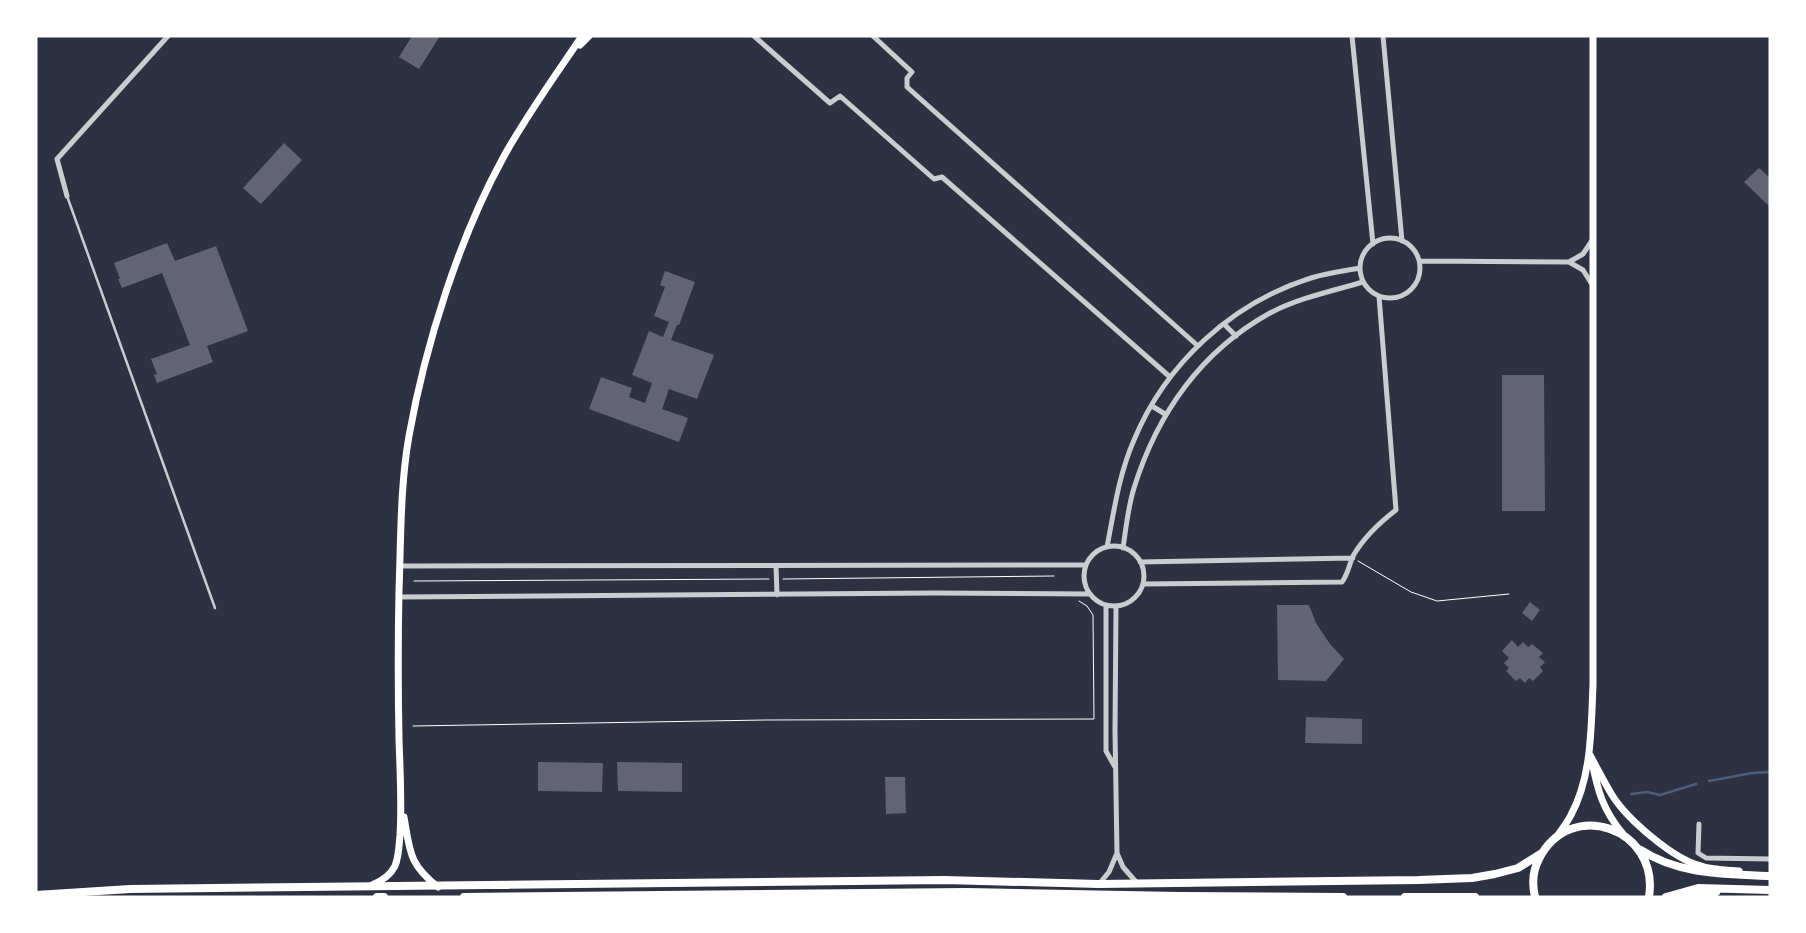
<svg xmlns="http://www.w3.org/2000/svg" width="1806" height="933" viewBox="0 0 1806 933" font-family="'Open Sans',sans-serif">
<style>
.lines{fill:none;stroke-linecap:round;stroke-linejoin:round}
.stream{stroke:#4f5d75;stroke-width:2.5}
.building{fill:#626471}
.path{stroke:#fff;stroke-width:1}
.service{stroke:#caccd0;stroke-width:2.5}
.minor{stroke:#caccd0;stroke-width:5}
.secondary{stroke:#fff;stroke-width:7}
.primary{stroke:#fff;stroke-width:8}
</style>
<rect width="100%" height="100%" fill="#2d3142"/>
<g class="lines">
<!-- stream -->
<path class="stream" d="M1709,781L1752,773L1770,772
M1631,794L1647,792L1660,795L1696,784"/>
</g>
<!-- building -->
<path class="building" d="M412,36H440L419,69L399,57Z
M284,143L302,160L261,204L243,188Z
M1759,168L1770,178V207L1744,182Z
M167,243L175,261L216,246L248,331L207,346L213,362L157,383L154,375L157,374L151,359L190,345L162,273L122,288L118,279H120L114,263Z
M665,271L695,282L679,325H677L671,340L714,355L697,399L669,389L662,409L688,418L679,442L589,409L601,377L632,388L629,397L645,403L652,383L632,375L649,331L663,337L669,322L654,316L665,287L660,285Z
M1502,375H1544L1545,511H1502Z
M1530,602L1540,610L1532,621L1522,613Z
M1277,605H1309L1316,623L1330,644L1344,659L1326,681L1278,680Z
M1512,640L1518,647L1523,642L1528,647L1532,644L1543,653L1539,657L1545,662L1540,667L1543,671L1533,681L1529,678L1525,683L1520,678L1516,681L1506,671L1509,668L1504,663L1509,658L1502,651Z
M1306,717L1362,719V744L1305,743Z
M538,762L603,763L602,792L538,791Z
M617,762L682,763V792L618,791Z
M885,777H905L906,813L886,814Z"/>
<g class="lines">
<!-- path -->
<path class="path" d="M1358,561L1411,592L1437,601L1509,594
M783,579L1054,576
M414,581L769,579
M413,726L765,720L1094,719L1093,615L1087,606L1079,601"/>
<!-- service -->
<path class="service" d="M67,196L215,608"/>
<!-- minor -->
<path class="minor" d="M754,36L830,103L840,96L934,179L942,177L1170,377
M873,36L912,72L907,78V87L1198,346
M1352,36L1373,244
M1383,36L1402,241
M67,196L57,159L168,36
M1360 268a30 30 0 1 1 60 0a30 30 0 1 1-60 0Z
M1420,261L1569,262L1583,270L1593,286
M1569,262L1583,254L1593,239
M1224,324L1236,336
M1152,406L1165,414
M1084 576a30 30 0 1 1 60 0a30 30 0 1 1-60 0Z
M1107,547C1114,511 1119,474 1134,440C1166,363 1232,303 1311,278C1327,273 1344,271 1360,268
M1123,548C1126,528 1128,507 1134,488C1157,414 1201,351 1270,313C1299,298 1332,291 1363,282
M1140,562L1353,558
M400,566L1086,565
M776,566L777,595
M1143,584L1342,582C1348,574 1349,565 1353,556C1364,537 1379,523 1396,510L1379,296
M399,597L934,593L1090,594
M1106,605V751L1115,767
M1116,606L1115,731L1117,853L1123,867L1137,883
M1699,824L1698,853L1706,858L1770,859
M1099,884L1109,872L1117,853"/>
<!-- secondary -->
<path class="secondary" d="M580,45L589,36
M1590,755C1597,768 1604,782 1612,795C1627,819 1673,859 1701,866C1713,870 1726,870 1739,871
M1592,762C1598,792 1603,810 1623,834
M404,817C410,852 409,864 438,887
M1556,838C1561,830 1567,823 1571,815C1592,776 1591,728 1593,685V36
M372,885C382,881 390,876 395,866C399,856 399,845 400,835C402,803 400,771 399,739C398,690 398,640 399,590C401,539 400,487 409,436C425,346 459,238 503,158C526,116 555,76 582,36"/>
<!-- primary -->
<path class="primary" d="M1641,850C1679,875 1726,874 1770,876
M36,895L130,889L305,887L944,880L1099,884L1419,880L1472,878L1495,874L1518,868L1542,853
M377,897H384
M464,897L967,892L1179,896L1343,897
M1405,897H1475
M1535,897C1532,884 1533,870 1539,859C1570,797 1660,828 1649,897
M1666,897L1698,888L1770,890
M1689,897L1716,892"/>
</g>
<!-- border -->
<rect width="1806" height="933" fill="none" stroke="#ffffff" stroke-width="75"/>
</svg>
